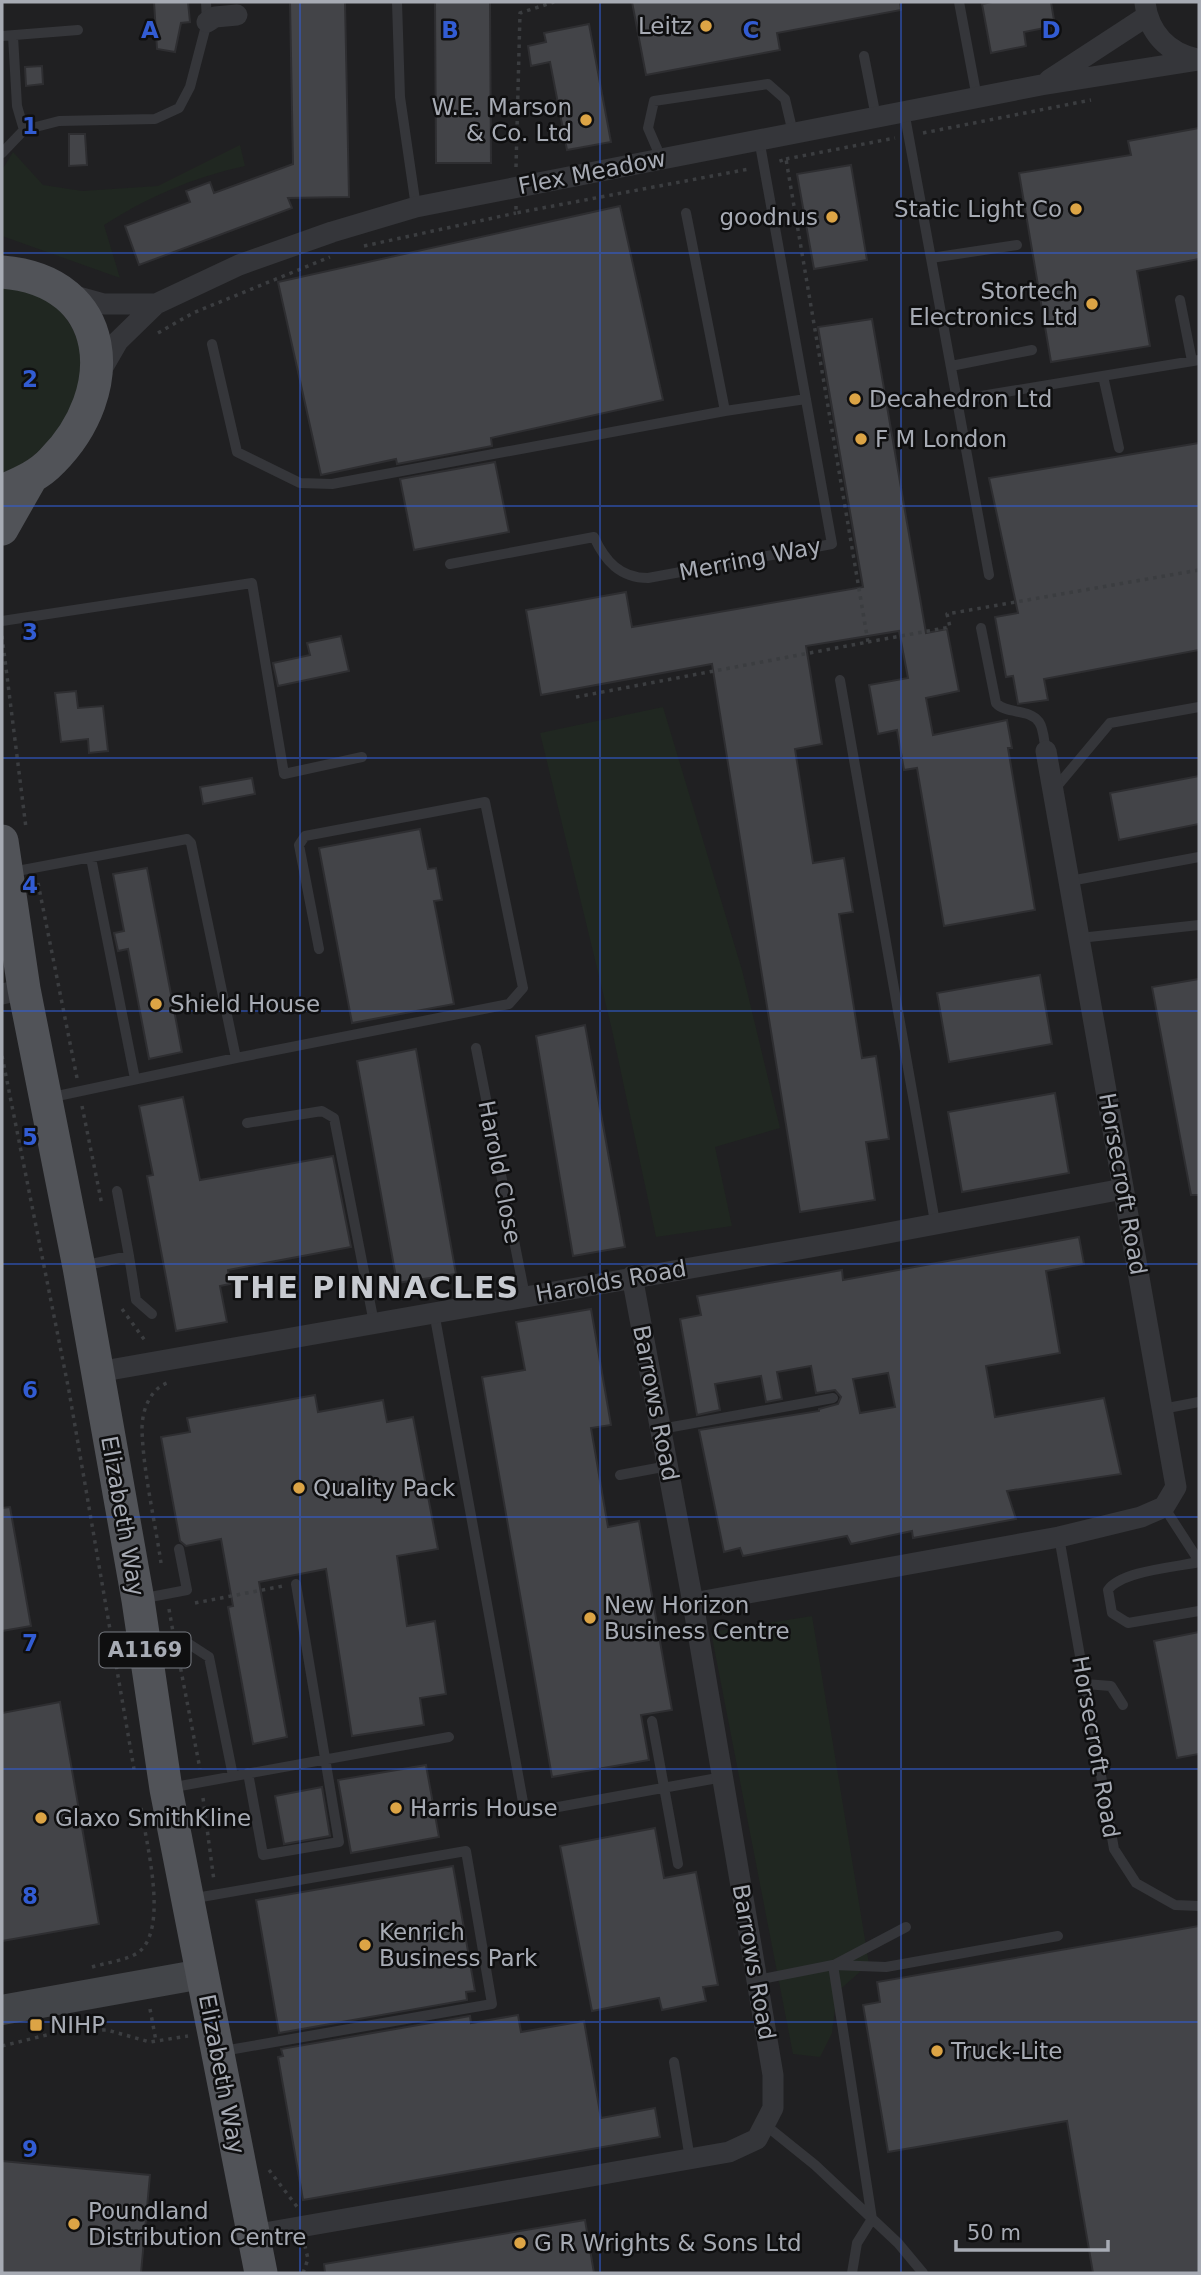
<svg xmlns="http://www.w3.org/2000/svg" width="1201" height="2275" viewBox="0 0 1201 2275" font-family="'DejaVu Sans',sans-serif">
<style>
.built{fill:#202022}
.green{fill:#202721}
.building{fill:#434448;stroke:#2e2e31;stroke-width:2;fill-rule:evenodd}
.lines{fill:none;stroke-linecap:round;stroke-linejoin:round}
.path{stroke:#3b3d40;stroke-width:3.5;stroke-dasharray:3.5 5;stroke-linecap:butt}
.lane{stroke:#35363a;stroke-width:10}
.street{stroke:#35363a;stroke-width:21}
.secondary{stroke:#434549;stroke-width:30}
.primary{stroke:#515358;stroke-width:33}
.grid{fill:none;stroke:#325cd3;stroke-width:2;stroke-opacity:0.55}
.poi-dot{fill:#dca445;stroke:#0f0f10;stroke-width:2.5}
.labels{text-anchor:middle;stroke-width:5;stroke-linejoin:round;paint-order:stroke}
.shield{fill:#0f0f10;stroke:#797c83;stroke-width:2}
.shield-label{font-size:21px;font-weight:bold;fill:#a7abb4}
.poi-label{font-size:23px;fill:#a7abb4;stroke:#0f0f10;text-anchor:start}
.street-label{font-size:23px;fill:#a7abb4;stroke:#0f0f10}
.district-label{font-size:30px;font-weight:bold;letter-spacing:2px;fill:#c7cad0;stroke:#0f0f10}
.grid-label{font-size:23px;text-anchor:middle;font-weight:bold;fill:#325cd3;stroke:#0f0f10;stroke-width:5;stroke-linejoin:round;paint-order:stroke}
</style>
<rect width="100%" height="100%" fill="#141415"/>
<!-- built -->
<path class="built" d="M2,2H1199V2273H2Z"/>
<!-- green -->
<path class="green" d="M240,145L245,166C194,177 147,197 104,225L120,278L2,236V170L13,152L43,185L82,191L158,186Z
M2,281C14,284 31,286 43,293C50,296 56,306 61,312C112,371 61,447 2,477Z
M663,707L742,970L780,1128L715,1147L732,1226L656,1237L612,1030L540,733Z
M812,1616L869,1964L837,1992L832,2033L820,2057L793,2054L711,1632Z"/>
<!-- building -->
<path class="building" d="M154,2H188L190,22L181,23L175,52L157,49Z
M290,2H345L349,197L288,198L292,208L139,265L125,226L190,202L186,191L210,182L214,193L293,164Z
M435,2H490L491,163H436Z
M632,2H900L901,10L777,33L780,50L646,75Z
M992,2H1051L1055,26L1024,32L1026,46L991,53L982,4Z
M589,24L611,142L567,150L550,62L531,66L528,46L546,42L544,33Z
M42,66L43,84L26,86L25,67Z
M1199,128V259L1137,271L1150,346L1051,362L1019,173L1131,155L1128,141Z
M69,134H85L87,165L69,166Z
M851,165L867,260L814,269L797,174Z
M620,206L663,400L491,438L492,446L397,464L396,459L321,475L278,282Z
M872,319L926,633L947,629L959,691L926,698L933,735L1007,720L1012,748H1008L1035,910L944,926L917,768L904,770L897,730L878,734L869,685L908,678L899,631L806,646L822,744L795,749L813,863L844,858L853,912L839,914L862,1058L876,1056L889,1139L866,1142L875,1200L800,1212L712,664L541,695L526,610L626,592L632,627L863,587L818,327Z
M1199,443V650L1044,679L1048,700L1018,704L1013,676L1006,677L995,617L1018,613L989,478Z
M495,462L509,532L414,550L400,479Z
M341,636L349,671L278,686L273,663L310,655L307,643Z
M76,691L78,708L103,706L108,751L89,753L88,739L61,742L55,693Z
M1199,776V824L1119,840L1110,793Z
M252,778L255,794L203,804L200,787Z
M420,829L428,869L436,868L442,900L434,901L454,1004L352,1023L319,848Z
M147,868L182,1052L149,1059L128,949L118,951L114,933L124,931L113,874Z
M1040,975L1052,1044L949,1062L937,993Z
M1199,979V1195H1191L1152,987Z
M585,1025L625,1247L573,1256L536,1036Z
M416,1049L456,1274L397,1283L357,1061Z
M1055,1093L1069,1173L962,1192L948,1112Z
M183,1097L200,1180L333,1156L351,1247L228,1270L230,1284L220,1286L227,1322L176,1331L147,1176L153,1175L139,1106Z
M1079,1237L1084,1264L1046,1271L1060,1353L986,1366L995,1417L1104,1398L1121,1474L1007,1491L1016,1519L913,1538L912,1531L851,1544L847,1536L743,1556L740,1548L724,1552L699,1430L819,1411V1409L838,1404L841,1397L835,1390L816,1393L811,1366L777,1372L782,1399L766,1402L761,1376L715,1384L720,1410L697,1415L680,1319L701,1315L697,1296L842,1270L843,1280ZM888,1373L895,1407L860,1413L853,1379Z
M591,1309L611,1425L591,1428L608,1527L639,1521L672,1710L641,1715L649,1760L552,1777L482,1377L525,1370L516,1322Z
M315,1395L318,1412L383,1400L387,1422L413,1417L438,1549L397,1556L407,1626L435,1621L446,1694L420,1698L424,1725L352,1736L326,1569L259,1582L287,1737L253,1744L228,1607L233,1606L221,1539L186,1546L180,1541L161,1437L190,1432L187,1418Z
M10,1507L31,1626L2,1631V1508Z
M1199,1632V1754L1177,1758L1154,1641Z
M60,1702L99,1924L2,1941V1713Z
M426,1765L439,1837L351,1853L338,1780Z
M322,1787L330,1836L284,1844L275,1796Z
M655,1828L664,1878L696,1872L718,1985L703,1987L706,2001L662,2010L659,1998L592,2011L560,1846Z
M453,1866L475,1991L466,1992L467,2000L279,2033L256,1900Z
M1199,1926V2273H1093L1067,2121L888,2152L863,2005L880,2002L877,1982Z
M518,2015L521,2032L584,2021L601,2118L655,2108L660,2137L303,2200L278,2057L283,2056L281,2049L470,2016L471,2023Z
M2,2161L150,2175L141,2273H2Z
M585,2220L594,2273H325L324,2264Z"/>
<g class="lines">
<!-- path -->
<path class="path" d="M923,133L1091,100
M786,159L895,138
M516,167L520,13L554,2
M516,206V213L749,169
M364,246L516,213
M158,333L193,313L330,257
M2,636L26,828
M868,642L950,627L947,614L1199,570
M576,697L868,642L786,159L777,162
M38,883L77,1078
M2,1056L69,1391L134,1769
M82,1106L102,1205
M122,1309L146,1342
M161,1563C155,1521 143,1471 142,1429C142,1409 151,1387 170,1382
M195,1603L283,1586
M169,1609L173,1632
M179,1660L200,1769
M203,1798L214,1881
M92,1967C105,1963 128,1960 139,1952C169,1927 146,1843 141,1808
M150,2009L156,2041
M2,2046L63,2031L107,2030L150,2042L188,2036
M269,2170L298,2208
M303,2273L308,2259L305,2246"/>
<!-- lane -->
<path class="lane" d="M397,2L400,97L416,207
M959,2L977,98
M2,36L78,30
M13,36L17,106L24,130
M864,56L876,117
M904,111L989,575
M2,153L24,130L59,121L155,119L179,108L190,87L207,22L206,2
M661,158L648,128L654,101L768,84L785,99L793,133
M686,213L725,411
M931,258L1017,245
M1180,300L1192,361
M212,344L237,452L300,483L332,484L725,411L806,399
M951,366L1032,350
M1103,376L1119,448
M957,400L1199,360
M450,564L594,537C605,561 620,578 648,578L832,544L759,139
M2,621L252,583L284,774L362,757
M981,628L996,703C1007,715 1029,708 1039,722C1044,729 1044,743 1046,751
M840,680L935,1222
M1053,791L1110,723L1199,707
M91,858L135,1079
M12,872L187,839L191,843L236,1058L48,1098
M1070,881L1199,857
M1080,938L1199,925
M476,1048L525,1296
M236,1058L509,1004L523,988L485,802L305,836L299,845L319,949
M247,1123L322,1111L334,1118L374,1323
M117,1191L129,1256
M82,1266L129,1256L136,1300L152,1314
M434,1312L525,1813L723,1777
M1162,1409L1199,1402
M661,1429L833,1398
M620,1475L668,1466
M1164,1507L1199,1561
M1059,1537L1114,1849L1136,1883L1175,1905L1199,1906
M1199,1562C1176,1567 1121,1571 1108,1590L1112,1613L1128,1623L1199,1611
M140,1599L187,1590L179,1549
M149,1652L189,1644L209,1657L233,1776
M1085,1684L1111,1686L1123,1705
M652,1721L678,1864
M248,1773L263,1855L339,1842L296,1584
M169,1788L449,1737
M190,1899L466,1851L492,2004L223,2051
M836,1964L906,1927
M833,1965L886,1967L1058,1936
M757,1980L833,1965L872,2219L857,2243L852,2273
M674,2062L690,2159
M764,2124L815,2165L898,2243L923,2273"/>
<!-- street -->
<path class="street" d="M1145,3C1149,33 1168,53 1197,59
M207,22L215,17L237,15
M1049,80L1147,16
M68,294L104,304H156
M99,374L118,341L156,304L239,265L332,232L416,207L1041,85L1199,60
M2,994L24,989
M98,1372L856,1239L1123,1189
M693,1603L1059,1537L1141,1517L1164,1507L1176,1487L1046,751
M254,2235L729,2152L757,2139L773,2108V2075L693,1603L632,1276"/>
<!-- secondary -->
<path class="secondary" d="M2,2010L202,1974"/>
<!-- primary -->
<path class="primary" d="M2,272C114,281 121,392 52,461C38,476 20,483 2,491
M2,529L31,478
M2,841L24,989L79,1267L138,1600L166,1789L261,2273"/>
</g>
<!-- grid -->
<path class="grid" d="M300,2V2273M600,2V2273M901,2V2273M2,253H1199M2,506H1199M2,758H1199M2,1011H1199M2,1264H1199M2,1517H1199M2,1769H1199M2,2022H1199"/>
<!-- markers -->
<g class="poi-dot">
<circle cx="706" cy="26" r="7"/>
<circle cx="586" cy="120" r="7"/>
<circle cx="1076" cy="209" r="7"/>
<circle cx="832" cy="217" r="7"/>
<circle cx="1092" cy="304" r="7"/>
<circle cx="855" cy="399" r="7"/>
<circle cx="861" cy="439" r="7"/>
<circle cx="156" cy="1004" r="7"/>
<circle cx="299" cy="1488" r="7"/>
<circle cx="590" cy="1618" r="7"/>
<circle cx="396" cy="1808" r="7"/>
<circle cx="41" cy="1818" r="7"/>
<circle cx="365" cy="1945" r="7"/>
<rect x="29" y="2018" width="14" height="14" rx="3.5"/>
<circle cx="937" cy="2051" r="7"/>
<circle cx="74" cy="2224" r="7"/>
<circle cx="520" cy="2243" r="7"/>
</g>
<g class="labels">
<!-- shield labels -->
<rect class="shield" x="99.5" y="1632.5" width="91" height="35" rx="5"/>
<g class="shield-label">
<text x="145" y="1657">A1169</text>
</g>
<!-- poi labels -->
<g class="poi-label">
<text x="692" y="34" text-anchor="end">Leitz</text>
<text x="572" y="115" text-anchor="end">W.E. Marson<tspan x="572" dy="26">&amp; Co. Ltd</tspan></text>
<text x="1062" y="217" text-anchor="end">Static Light Co</text>
<text x="818" y="225" text-anchor="end">goodnus</text>
<text x="1078" y="299" text-anchor="end">Stortech<tspan x="1078" dy="26">Electronics Ltd</tspan></text>
<text x="869" y="407">Decahedron Ltd</text>
<text x="875" y="447">F M London</text>
<text x="170" y="1012">Shield House</text>
<text x="313" y="1496">Quality Pack</text>
<text x="604" y="1613">New Horizon<tspan x="604" dy="26">Business Centre</tspan></text>
<text x="410" y="1816">Harris House</text>
<text x="55" y="1826">Glaxo SmithKline</text>
<text x="379" y="1940">Kenrich<tspan x="379" dy="26">Business Park</tspan></text>
<text x="50" y="2033">NIHP</text>
<text x="951" y="2059">Truck-Lite</text>
<text x="88" y="2219">Poundland<tspan x="88" dy="26">Distribution Centre</tspan></text>
<text x="534" y="2251">G R Wrights &amp; Sons Ltd</text>
</g>
<!-- street labels -->
<g class="street-label">
<text transform="translate(592 172) rotate(-11)" y="8">Flex Meadow</text>
<text transform="translate(750 559) rotate(-11)" y="8">Merring Way</text>
<text transform="translate(500 1172) rotate(79)" y="8">Harold Close</text>
<text transform="translate(1123 1184) rotate(80)" y="8">Horsecroft Road</text>
<text transform="translate(611 1281) rotate(-10)" y="8">Harolds Road</text>
<text transform="translate(656 1403) rotate(79)" y="8">Barrows Road</text>
<text transform="translate(123 1516) rotate(80)" y="8">Elizabeth Way</text>
<text transform="translate(1096 1747) rotate(80)" y="8">Horsecroft Road</text>
<text transform="translate(754 1962) rotate(80)" y="8">Barrows Road</text>
<text transform="translate(222 2074) rotate(79)" y="8">Elizabeth Way</text>
</g>
<!-- district labels -->
<g class="district-label">
<text x="374" y="1298">THE PINNACLES</text>
</g>
</g>
<g class="grid-label">
<text x="150" y="38">A</text>
<text x="450" y="38">B</text>
<text x="751" y="38">C</text>
<text x="1051" y="38">D</text>
<text x="30" y="134">1</text>
<text x="30" y="387">2</text>
<text x="30" y="640">3</text>
<text x="30" y="893">4</text>
<text x="30" y="1145">5</text>
<text x="30" y="1398">6</text>
<text x="30" y="1651">7</text>
<text x="30" y="1904">8</text>
<text x="30" y="2157">9</text>
</g>
<!-- border -->
<rect width="1201" height="2275" fill="none" stroke="#a7abb4" stroke-width="7"/>
<!-- scale -->
<path d="M956 2240v10h152v-10" fill="none" stroke="#a7abb4" stroke-width="3.5"/>
<text x="967" y="2240" font-size="21" fill="#a7abb4" stroke="#0f0f10" stroke-width="5" paint-order="stroke">50 m</text>
</svg>
